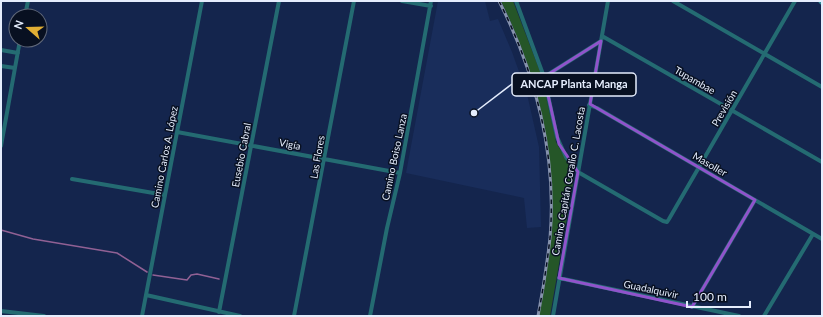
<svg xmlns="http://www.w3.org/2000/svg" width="823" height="317" viewBox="0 0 823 317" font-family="Lato,sans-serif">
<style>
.built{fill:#192d5b}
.green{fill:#255628}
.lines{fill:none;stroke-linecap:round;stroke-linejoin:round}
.stream{stroke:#916194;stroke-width:1.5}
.street{stroke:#246b72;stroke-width:4}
.secondary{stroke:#348e97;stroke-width:5.5}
.rail-casing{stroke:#8692ad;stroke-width:3}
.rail{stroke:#081021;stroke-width:1.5;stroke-dasharray:4.5;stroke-linecap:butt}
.marked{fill:none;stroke:#9053cb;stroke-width:3;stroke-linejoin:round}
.labels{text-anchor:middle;stroke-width:3;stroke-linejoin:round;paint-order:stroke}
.street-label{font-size:10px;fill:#e5edfd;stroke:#081021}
.leader{fill:none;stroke:#e5edfd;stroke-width:1.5}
.callout-dot{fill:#e5edfd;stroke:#081021;stroke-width:1.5}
.callout{fill:#081021;stroke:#e5edfd;stroke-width:1.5}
.callout-label{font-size:11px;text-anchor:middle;font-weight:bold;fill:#e5edfd}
</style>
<rect width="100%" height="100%" fill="#14254d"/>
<!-- built -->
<path class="built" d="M438,1H485L490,21L498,19L512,52L527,94L539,147L541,227L527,228L524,198L406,173Z"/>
<!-- green -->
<path class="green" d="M501,1H513L541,74L556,142L573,172L574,177L550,316H538C545,284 550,253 552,220C554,141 535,72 501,1Z"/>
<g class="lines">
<!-- stream -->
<path class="stream" d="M1,230L33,239L117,253L147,272
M153,275L187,280L191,275L197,274L219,279"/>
<!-- street -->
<path class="street" d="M402,1L431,6
M516,1L544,77L557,137L566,157L578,172L663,221L667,222L669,219L795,1
M673,1L822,87
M25,16L28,1
M602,36L822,162
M1,50L18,53
M1,66L15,68
M544,77L601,41
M589,105L597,108L822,239
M177,132L400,173
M1,146L20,40
M72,179L165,195
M559,278L739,316
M146,295L240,316
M692,307L755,200
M1,311L44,316
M219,312L279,1
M142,316L202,1
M294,316L354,1
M370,316L387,228L400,173L431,1
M553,316L608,1
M764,316L813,234"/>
<!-- secondary -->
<path class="secondary" d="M821,1L822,2"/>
<defs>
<path id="rail" d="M499,1C536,74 557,156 550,238C547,264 543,290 538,316"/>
</defs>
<!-- rail casing -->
<use href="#rail" class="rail-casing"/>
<!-- rail -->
<use href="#rail" class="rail"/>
</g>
<!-- marked area -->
<path class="marked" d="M601,41L590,104L755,200L692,307L559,278L578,172L559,144L544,77Z"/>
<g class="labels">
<!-- street labels -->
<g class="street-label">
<text transform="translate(695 80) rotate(30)" y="4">Tupambae</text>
<text transform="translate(724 108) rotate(-60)" y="4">Previsión</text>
<text transform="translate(290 144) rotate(11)" y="4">Vigía</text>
<text transform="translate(241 155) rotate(-79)" y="4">Eusebio Cabral</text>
<text transform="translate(164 157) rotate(-79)" y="4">Camino Carlos A. López</text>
<text transform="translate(317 157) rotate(-80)" y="4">Las Flores</text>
<text transform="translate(394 157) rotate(-78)" y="4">Camino Boiso Lanza</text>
<text transform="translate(710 164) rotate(30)" y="4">Masoller</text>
<text transform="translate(568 181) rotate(-80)" y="4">Camino Capitán Coralio C. Lacosta</text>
<text transform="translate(651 289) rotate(12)" y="4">Guadalquivir</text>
</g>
</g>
<!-- callouts -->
<path class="leader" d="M474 113L512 84"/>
<circle class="callout-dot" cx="474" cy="113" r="4"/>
<rect class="callout" x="512" y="73" width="124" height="23" rx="4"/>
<g class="callout-label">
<text x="574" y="88">ANCAP Planta Manga</text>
</g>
<!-- border -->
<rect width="823" height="317" fill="none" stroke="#e5edfd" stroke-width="4"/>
<!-- north arrow -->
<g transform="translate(28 28) rotate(290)"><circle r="19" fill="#081021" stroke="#606879"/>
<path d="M0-3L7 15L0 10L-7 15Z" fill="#e2af34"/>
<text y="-6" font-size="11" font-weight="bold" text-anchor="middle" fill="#e5edfd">N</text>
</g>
<!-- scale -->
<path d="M687 301v6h63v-6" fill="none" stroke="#e5edfd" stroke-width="2"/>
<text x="693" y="301" font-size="12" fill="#e5edfd" stroke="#081021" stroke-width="3" paint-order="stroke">100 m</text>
</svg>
